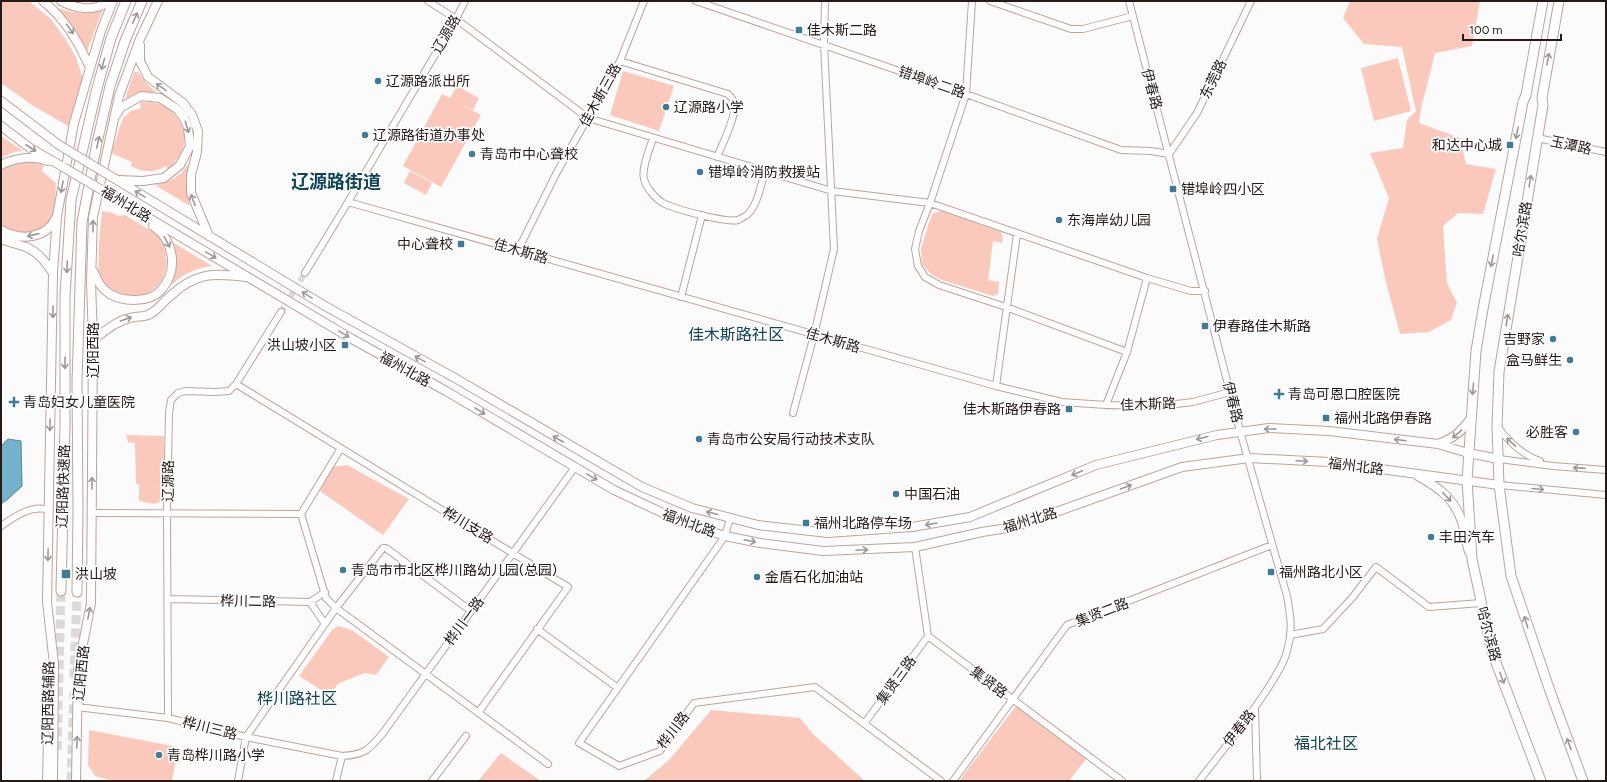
<svg xmlns="http://www.w3.org/2000/svg" width="1607" height="782" viewBox="0 0 1607 782" font-family="Figtree,'Noto Sans SC',sans-serif">
<style>
.green{fill:#fbc9bc}
.water{fill:#73b2ca;stroke:#5b8494}
.lines{fill:none;stroke-linecap:round;stroke-linejoin:round}
.minor-tunnel{stroke:#dbd9d9;stroke-width:6;stroke-dasharray:6 3;stroke-linecap:butt}
.highway-tunnel{stroke:#dbd9d9;stroke-width:9;stroke-dasharray:9 4.5;stroke-linecap:butt}
.minor-casing{stroke:#bea39b;stroke-width:8}
.major-casing{stroke:#bea39b;stroke-width:10}
.highway-casing{stroke:#bea39b;stroke-width:11}
.minor{stroke:#fff;stroke-width:6}
.major{stroke:#fff;stroke-width:8}
.highway{stroke:#fff;stroke-width:9}
.major-bridge-casing{stroke:#bea39b;stroke-width:10;stroke-linecap:butt}
.major-bridge{stroke:#fff;stroke-width:8}
.oneway{stroke:#9c9897}
.poi-dot{fill:#3f7c93;stroke:#fff;stroke-width:1.5}
.labels{text-anchor:middle;stroke-width:3.5;stroke-linejoin:round;paint-order:stroke}
.poi-label{font-size:14px;fill:#231917;stroke:#fff;text-anchor:start}
.street-label{font-size:14px;fill:#231917;stroke:#fff}
.quarter-label{font-size:16px;fill:#0f4454;stroke:#fff}
.district-label{font-size:18px;font-weight:bold;fill:#0f4454;stroke:#fff}
</style>
<rect width="100%" height="100%" fill="#fbfbfb"/>
<!-- green -->
<path class="green" d="M1,1H29L51,19L66,40L76,57L83,79L68,126L32,105L1,83Z
M1350,1H1480L1472,46L1435,53L1421,109L1419,123L1460,138L1466,164L1496,169L1483,214L1458,213L1443,226L1447,283L1457,303L1451,320L1429,332L1400,334L1386,282L1377,239L1389,198L1370,153L1403,148L1407,120L1416,111L1402,47L1364,44L1343,18Z
M52,6C69,13 85,16 103,9L86,54Z
M1398,58L1411,111L1374,121L1361,68Z
M623,71L674,86L659,131L610,115Z
M134,72H138L145,82L156,92H140L125,99Z
M457,86L479,98L473,110L455,101L481,115L441,187L403,166L442,94L450,98Z
M140,102C146,102 153,102 159,104C168,107 176,114 180,122C190,140 183,155 168,169L166,166C153,173 144,173 131,166L132,162L111,153L123,118L131,111L141,108Z
M1,136L23,151L14,152L1,158Z
M18,161H29L44,165L42,171L56,183C55,193 56,209 53,217C52,220 48,223 47,225C35,239 14,234 1,226V169L5,165L7,167Z
M190,162C184,178 185,190 190,206L155,185C174,180 178,178 190,162Z
M410,171L432,183L426,195L404,183Z
M102,211L113,213L118,216L125,215C134,221 152,230 158,237C172,255 169,285 145,294C132,299 108,294 101,281C95,270 101,225 102,211Z
M941,211L1001,232L1003,238L1002,243L993,241L988,280L999,282L998,294L993,296L942,280L932,275L922,264L921,248L932,214Z
M174,243L212,266C194,268 182,275 168,287C175,272 179,259 174,243Z
M126,435L164,436L165,495C159,508 151,503 139,501V484H136L135,443L128,442Z
M347,465L409,499L383,535L320,491L333,467Z
M338,626L352,630L389,657L376,675L365,673L339,683L329,695L299,676L332,630Z
M1016,706L1087,758L1069,781H959Z
M711,710L800,718L813,734L865,781H644L670,759Z
M89,730L178,747L172,781H113L95,776L88,765Z
M501,753L541,781H478Z"/>
<!-- water -->
<path class="water" d="M8,439L21,441L22,486L8,499L1,504V446Z"/>
<g class="lines">
<!-- minor-tunnel -->
<path class="minor-tunnel" d="M281,312L305,273"/>
<!-- highway-tunnel -->
<path class="highway-tunnel" d="M74,678L77,592
M57,750L61,591
M71,781L74,692"/>
<defs>
<path id="minor" d="M428,1L456,19L588,118L832,191L930,203L1147,278L1191,291H1205
M696,1L966,94L1121,150L1151,151L1169,154
M972,1L966,94L930,203L919,231L915,249L918,266L925,277L939,285L1006,307L1127,352
M990,1L1071,29H1083L1133,16
M1129,1L1240,431L1287,596C1290,613 1293,630 1288,647C1285,663 1276,675 1268,688C1247,721 1222,751 1199,781
M620,61L728,94C730,96 733,99 734,102C738,113 722,145 717,157
M653,138C650,148 641,169 644,179C646,188 656,199 663,203C675,209 725,223 738,220C740,219 746,216 748,214C758,204 761,184 765,171
M1537,138L1606,152
M1169,154L1197,113L1251,1
M348,202L996,386L1062,402L1106,405L1152,406L1176,404L1193,402L1230,392
M518,250L557,172L620,61L644,1
M305,273L348,202L456,19L465,1
M681,297L702,215
M236,384L568,587L478,713
M996,386L1017,234
M1106,405L1127,352L1147,278
M793,413L814,335L834,249L824,44L825,1
M1497,426C1508,441 1522,455 1540,461
M341,448L301,514L326,598L336,608L548,764
M1499,459L1553,466L1606,470
M1499,485L1606,495
M92,513L301,514
M730,518L725,536L579,743L619,766L660,751L694,703L815,687L941,781
M1,526C14,517 32,504 49,510
M915,547L928,636L1122,781
M168,599L310,602L325,592
M310,602L325,624
M537,629L618,688
M1290,635L1323,629L1352,598L1376,567L1429,607L1481,603
M77,707L168,718L246,737L342,756C364,755 369,750 383,733L575,467
M1255,708L1257,781
M168,718L167,512L169,413L171,400L178,393L185,391L215,392L229,391L236,384L281,312
M864,724L928,636
M238,781L246,737L336,608L383,548H386L471,611
M336,781L342,756
M432,781L466,736
M953,781L1067,625L1272,545"/>
<path id="major" d="M43,1C66,20 78,41 90,68
M61,1C76,9 95,12 109,1
M140,45V61L148,77L183,103L192,115L198,131L197,152L191,175V193L209,236
M1,101L59,145
M117,114L120,108L141,96L160,98L177,109L184,118L188,128L190,146L180,165L164,178L143,181L118,180
M1,126L30,148L63,167
M1,165C15,158 33,155 48,161
M117,180L325,306L455,378L642,487L692,508L758,525L828,533L912,527L970,517L1096,465L1217,435L1269,428L1329,431L1438,444L1468,453L1499,459
M117,199L352,339L446,391L614,490L684,523L725,536L760,543L823,551L915,547L982,532L1014,527L1182,467L1249,458L1329,462L1499,485
M1,230C20,241 46,239 56,218
M1,239C9,242 17,244 26,247C38,252 46,262 53,273
M94,272C97,281 101,289 110,294C123,302 150,303 161,290C179,270 174,240 153,226
M93,340C105,331 116,321 130,318C136,316 143,317 148,315C157,311 162,303 169,297C196,272 212,273 246,277
M1438,444C1454,438 1461,432 1471,418
M1418,476C1438,487 1455,499 1462,522C1465,532 1466,542 1469,552
M47,781L48,740
M53,781L54,664L47,602L53,273L57,216L74,123L101,31L113,1
M76,781L78,669L91,603L93,340L91,282L93,217L119,96L140,39L158,1"/>
<path id="highway" d="M1559,1L1542,98L1543,105L1499,372L1497,426L1499,485L1511,576L1550,691L1583,781
M61,591L65,423V296L71,200L96,92L111,38L126,1
M77,592L78,511L77,382L82,222L97,143L110,86L125,41L142,1
M1541,781L1492,652L1472,559L1467,480L1476,351L1483,309L1523,102L1526,95L1543,1"/>
</defs>
<!-- minor casing -->
<use href="#minor" class="minor-casing"/>
<!-- major casing -->
<use href="#major" class="major-casing"/>
<!-- highway casing -->
<use href="#highway" class="highway-casing"/>
<!-- minor -->
<use href="#minor" class="minor"/>
<!-- major -->
<use href="#major" class="major"/>
<!-- highway -->
<use href="#highway" class="highway"/>
<defs>
<path id="major-bridge" d="M59,145L117,180
M63,167L117,199"/>
</defs>
<!-- major-bridge casing -->
<use href="#major-bridge" class="major-bridge-casing"/>
<!-- major-bridge -->
<use href="#major-bridge" class="major-bridge"/>
</g>
<!-- one-way arrows -->
<defs><path id="oneway-shaft" d="M-6 0H5M1.5-3L5.5 0L1.5 3" fill="none" stroke-width="1.6" stroke-linecap="round" stroke-linejoin="round"/></defs>
<g class="oneway">
<use href="#oneway-shaft" transform="translate(135 18) rotate(-66)"/>
<use href="#oneway-shaft" transform="translate(70 29) rotate(54)"/>
<use href="#oneway-shaft" transform="translate(1548 59) rotate(-80)"/>
<use href="#oneway-shaft" transform="translate(103 64) rotate(105)"/>
<use href="#oneway-shaft" transform="translate(161 87) rotate(-145)"/>
<use href="#oneway-shaft" transform="translate(187 127) rotate(73)"/>
<use href="#oneway-shaft" transform="translate(1517 133) rotate(101)"/>
<use href="#oneway-shaft" transform="translate(98 142) rotate(-78)"/>
<use href="#oneway-shaft" transform="translate(31 148) rotate(33)"/>
<use href="#oneway-shaft" transform="translate(1530 181) rotate(-81)"/>
<use href="#oneway-shaft" transform="translate(62 187) rotate(101)"/>
<use href="#oneway-shaft" transform="translate(140 194) rotate(-149)"/>
<use href="#oneway-shaft" transform="translate(193 200) rotate(-111)"/>
<use href="#oneway-shaft" transform="translate(93 226) rotate(-89)"/>
<use href="#oneway-shaft" transform="translate(33 235) rotate(167)"/>
<use href="#oneway-shaft" transform="translate(167 242) rotate(62)"/>
<use href="#oneway-shaft" transform="translate(211 255) rotate(31)"/>
<use href="#oneway-shaft" transform="translate(1492 261) rotate(101)"/>
<use href="#oneway-shaft" transform="translate(67 267) rotate(93)"/>
<use href="#oneway-shaft" transform="translate(307 295) rotate(-149)"/>
<use href="#oneway-shaft" transform="translate(53 312) rotate(91)"/>
<use href="#oneway-shaft" transform="translate(126 319) rotate(-19)"/>
<use href="#oneway-shaft" transform="translate(1507 320) rotate(-81)"/>
<use href="#oneway-shaft" transform="translate(344 334) rotate(31)"/>
<use href="#oneway-shaft" transform="translate(420 359) rotate(-151)"/>
<use href="#oneway-shaft" transform="translate(65 363) rotate(91)"/>
<use href="#oneway-shaft" transform="translate(1473 389) rotate(95)"/>
<use href="#oneway-shaft" transform="translate(480 411) rotate(31)"/>
<use href="#oneway-shaft" transform="translate(50 425) rotate(91)"/>
<use href="#oneway-shaft" transform="translate(1270 429) rotate(179)"/>
<use href="#oneway-shaft" transform="translate(1457 434) rotate(139)"/>
<use href="#oneway-shaft" transform="translate(1202 438) rotate(166)"/>
<use href="#oneway-shaft" transform="translate(558 439) rotate(-150)"/>
<use href="#oneway-shaft" transform="translate(1400 440) rotate(-173)"/>
<use href="#oneway-shaft" transform="translate(1511 442) rotate(-137)"/>
<use href="#oneway-shaft" transform="translate(1302 461) rotate(3)"/>
<use href="#oneway-shaft" transform="translate(1579 468) rotate(-176)"/>
<use href="#oneway-shaft" transform="translate(1077 473) rotate(157)"/>
<use href="#oneway-shaft" transform="translate(592 477) rotate(29)"/>
<use href="#oneway-shaft" transform="translate(92 483) rotate(-90)"/>
<use href="#oneway-shaft" transform="translate(1126 487) rotate(-20)"/>
<use href="#oneway-shaft" transform="translate(1538 489) rotate(5)"/>
<use href="#oneway-shaft" transform="translate(1447 497) rotate(46)"/>
<use href="#oneway-shaft" transform="translate(712 513) rotate(-166)"/>
<use href="#oneway-shaft" transform="translate(931 524) rotate(170)"/>
<use href="#oneway-shaft" transform="translate(750 541) rotate(12)"/>
<use href="#oneway-shaft" transform="translate(862 550) rotate(-3)"/>
<use href="#oneway-shaft" transform="translate(48 555) rotate(91)"/>
<use href="#oneway-shaft" transform="translate(89 613) rotate(-79)"/>
<use href="#oneway-shaft" transform="translate(1526 622) rotate(-107)"/>
<use href="#oneway-shaft" transform="translate(1502 678) rotate(69)"/>
<use href="#oneway-shaft" transform="translate(77 742) rotate(-89)"/>
<use href="#oneway-shaft" transform="translate(1569 744) rotate(-110)"/>
</g>
<!-- markers -->
<g class="poi-dot">
<rect x="795" y="26" width="8" height="8" rx="2"/>
<circle cx="378" cy="81" r="4"/>
<circle cx="666" cy="107" r="4"/>
<circle cx="365" cy="135" r="4"/>
<rect x="1506" y="141" width="8" height="8" rx="2"/>
<circle cx="472" cy="154" r="4"/>
<circle cx="700" cy="172" r="4"/>
<rect x="1169" y="185" width="8" height="8" rx="2"/>
<circle cx="1059" cy="220" r="4"/>
<rect x="457" y="240" width="8" height="8" rx="2"/>
<rect x="1201" y="322" width="8" height="8" rx="2"/>
<circle cx="1553" cy="339" r="4"/>
<rect x="341" y="341" width="8" height="8" rx="2"/>
<circle cx="1570" cy="360" r="4"/>
<path d="M1277 388h4v4h4v4h-4v4h-4v-4h-4v-4h4z"/>
<path d="M12 396h4v4h4v4h-4v4h-4v-4h-4v-4h4z"/>
<rect x="1065" y="405" width="8" height="8" rx="2"/>
<rect x="1322" y="414" width="8" height="8" rx="2"/>
<circle cx="1576" cy="432" r="4"/>
<circle cx="699" cy="439" r="4"/>
<circle cx="896" cy="494" r="4"/>
<rect x="802" y="519" width="8" height="8" rx="2"/>
<circle cx="1431" cy="537" r="4"/>
<circle cx="343" cy="570" r="4"/>
<rect x="1267" y="568" width="8" height="8" rx="2"/>
<rect x="61" y="569" width="10" height="10" rx="2"/>
<circle cx="757" cy="577" r="4"/>
<circle cx="159" cy="755" r="4"/>
</g>
<g class="labels">
<!-- poi labels -->
<g class="poi-label">
<text x="807" y="35">佳木斯二路</text>
<text x="386" y="86">辽源路派出所</text>
<text x="674" y="112">辽源路小学</text>
<text x="373" y="140">辽源路街道办事处</text>
<text x="1502" y="150" text-anchor="end">和达中心城</text>
<text x="480" y="159">青岛市中心聋校</text>
<text x="708" y="177">错埠岭消防救援站</text>
<text x="1181" y="194">错埠岭四小区</text>
<text x="1067" y="225">东海岸幼儿园</text>
<text x="453" y="249" text-anchor="end">中心聋校</text>
<text x="1213" y="331">伊春路佳木斯路</text>
<text x="1545" y="344" text-anchor="end">吉野家</text>
<text x="337" y="350" text-anchor="end">洪山坡小区</text>
<text x="1562" y="365" text-anchor="end">盒马鲜生</text>
<text x="1288" y="399">青岛可恩口腔医院</text>
<text x="23" y="407">青岛妇女儿童医院</text>
<text x="1061" y="414" text-anchor="end">佳木斯路伊春路</text>
<text x="1334" y="423">福州北路伊春路</text>
<text x="1568" y="437" text-anchor="end">必胜客</text>
<text x="707" y="444">青岛市公安局行动技术支队</text>
<text x="904" y="499">中国石油</text>
<text x="814" y="528">福州北路停车场</text>
<text x="1439" y="542">丰田汽车</text>
<text x="351" y="575">青岛市市北区桦川路幼儿园(总园)</text>
<text x="1279" y="577">福州路北小区</text>
<text x="75" y="579">洪山坡</text>
<text x="765" y="582">金盾石化加油站</text>
<text x="167" y="760">青岛桦川路小学</text>
</g>
<!-- street labels -->
<g class="street-label">
<text transform="translate(446 34) rotate(-60)" y="5">辽源路</text>
<text transform="translate(1213 79) rotate(-64)" y="5">东莞路</text>
<text transform="translate(932 82) rotate(19)" y="5">错埠岭二路</text>
<text transform="translate(1152 89) rotate(75)" y="5">伊春路</text>
<text transform="translate(600 95) rotate(-61)" y="5">佳木斯三路</text>
<text transform="translate(1571 145) rotate(12)" y="5">玉潭路</text>
<text transform="translate(126 204) rotate(31)" y="5">福州北路</text>
<text transform="translate(1522 229) rotate(-81)" y="5">哈尔滨路</text>
<text transform="translate(521 251) rotate(16)" y="5">佳木斯路</text>
<text transform="translate(833 340) rotate(16)" y="5">佳木斯路</text>
<text transform="translate(93 350) rotate(-90)" y="5">辽阳西路</text>
<text transform="translate(405 369) rotate(29)" y="5">福州北路</text>
<text transform="translate(1233 402) rotate(76)" y="5">伊春路</text>
<text transform="translate(1148 404) rotate(-2)" y="5">佳木斯路</text>
<text transform="translate(1356 466) rotate(7)" y="5">福州北路</text>
<text transform="translate(168 481) rotate(-89)" y="5">辽源路</text>
<text transform="translate(63 486) rotate(-88)" y="5">辽阳路快速路</text>
<text transform="translate(1030 520) rotate(-17)" y="5">福州北路</text>
<text transform="translate(689 523) rotate(20)" y="5">福州北路</text>
<text transform="translate(468 525) rotate(31)" y="5">桦川支路</text>
<text transform="translate(248 601) rotate(1)" y="5">桦川二路</text>
<text transform="translate(1102 612) rotate(-21)" y="5">集贤二路</text>
<text transform="translate(464 621) rotate(-54)" y="5">桦川一路</text>
<text transform="translate(1489 634) rotate(75)" y="5">哈尔滨路</text>
<text transform="translate(81 673) rotate(-84)" y="5">辽阳西路</text>
<text transform="translate(896 680) rotate(-54)" y="5">集贤三路</text>
<text transform="translate(989 682) rotate(37)" y="5">集贤路</text>
<text transform="translate(48 703) rotate(-89)" y="5">辽阳西路辅路</text>
<text transform="translate(210 728) rotate(14)" y="5">桦川三路</text>
<text transform="translate(1239 728) rotate(-52)" y="5">伊春路</text>
<text transform="translate(673 730) rotate(-52)" y="5">桦川路</text>
</g>
<!-- quarter labels -->
<g class="quarter-label">
<text x="736" y="340">佳木斯路社区</text>
<text x="297" y="704">桦川路社区</text>
<text x="1326" y="749">福北社区</text>
</g>
<!-- district labels -->
<g class="district-label">
<text x="336" y="188">辽源路街道</text>
</g>
</g>
<!-- border -->
<rect width="1607" height="782" fill="none" stroke="#231917" stroke-width="4"/>
<!-- scale -->
<path d="M1463 34v6h98v-6" fill="none" stroke="#231917" stroke-width="2"/>
<text x="1469" y="34" font-size="12" fill="#231917" stroke="#ffffff" stroke-width="3" paint-order="stroke">100 m</text>
</svg>
